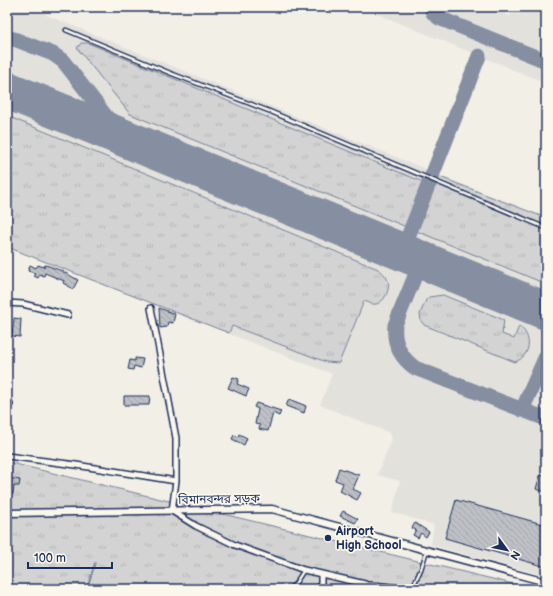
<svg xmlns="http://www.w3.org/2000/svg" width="553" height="596" viewBox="0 0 553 596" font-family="'Balsamiq Sans','Noto Sans Bengali',sans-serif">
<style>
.built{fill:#e2e1dc}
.grass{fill:url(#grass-tufts);stroke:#768198}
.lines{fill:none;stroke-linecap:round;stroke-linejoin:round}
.stream{stroke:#707b93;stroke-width:1.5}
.taxiway{stroke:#868fa2;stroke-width:15}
.runway{stroke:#868fa2;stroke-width:38}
.building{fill:url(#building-back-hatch);stroke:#1b2f5e}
.service-casing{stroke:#1b2f5e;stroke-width:5.5}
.minor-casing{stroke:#1b2f5e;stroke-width:8}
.tertiary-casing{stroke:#1b2f5e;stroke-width:9}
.service{stroke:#fbf7ec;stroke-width:2.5}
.minor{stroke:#fbf7ec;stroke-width:5}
.tertiary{stroke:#fbf7ec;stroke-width:6}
.poi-dot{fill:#1b2f5e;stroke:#fbf7ec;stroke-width:1.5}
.labels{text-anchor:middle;stroke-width:3.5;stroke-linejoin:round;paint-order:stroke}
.street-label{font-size:12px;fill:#1b2f5e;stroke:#fbf7ec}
.poi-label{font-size:12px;font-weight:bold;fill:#1b2f5e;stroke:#fbf7ec;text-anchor:start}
</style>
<defs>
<pattern id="grass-tufts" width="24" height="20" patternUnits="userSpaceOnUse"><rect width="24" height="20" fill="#d2d3d2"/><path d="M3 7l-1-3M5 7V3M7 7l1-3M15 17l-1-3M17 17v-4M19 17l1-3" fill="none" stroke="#b4b5b7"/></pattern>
<pattern id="building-back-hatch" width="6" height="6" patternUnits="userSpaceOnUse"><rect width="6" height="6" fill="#bdc0c4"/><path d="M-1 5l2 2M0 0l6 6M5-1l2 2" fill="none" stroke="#a2a5ab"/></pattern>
</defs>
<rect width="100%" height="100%" fill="#f2efe6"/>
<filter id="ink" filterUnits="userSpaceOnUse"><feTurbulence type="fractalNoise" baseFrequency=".025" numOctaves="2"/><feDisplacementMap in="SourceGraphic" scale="8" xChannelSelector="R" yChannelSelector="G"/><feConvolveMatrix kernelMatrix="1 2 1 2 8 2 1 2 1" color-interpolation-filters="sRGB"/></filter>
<g filter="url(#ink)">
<!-- built -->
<path class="built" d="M7,7H27L546,218V576L431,545L434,525L392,512L400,481L377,475L392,440L390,433L320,405L332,374L7,247Z
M380,7H488L510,16L514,7H546V83L377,14Z"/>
<!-- grass -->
<path class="grass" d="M81,43H88L435,187L440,177L546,218V284L130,114L77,48Z
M7,116L378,269C382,272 386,275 388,281C391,289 383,306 373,304C370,304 366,301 364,301L339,363L326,362L232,326L229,333L7,247Z
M443,295L504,320L502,334L514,339L519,326C533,336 531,356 515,362L424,325L421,321L420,314L426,300L429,297Z
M7,462L534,589H7Z"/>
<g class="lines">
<!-- stream -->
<path class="stream" d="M87,589L95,563"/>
<!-- taxiway -->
<path class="taxiway" d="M431,7L433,13L439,18L546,61
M7,38L14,39L53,54L63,61L116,129L121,134L132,141
M7,102L22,98L29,99
M402,252L479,56
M406,253C414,259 418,265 415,276C420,269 426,264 435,266
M415,276L395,325C393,343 400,357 415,368L546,419
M522,410L546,356"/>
<!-- runway -->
<path class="runway" d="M7,90L546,311"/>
</g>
<!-- building -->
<path class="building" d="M30,265L36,268L38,265L44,267L45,265L49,266L62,271L78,280L73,289L63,283L64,281L45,273L44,276L40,274L38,278L34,276L35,273L28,271Z
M159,308L175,314L173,323L168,322L167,327L160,328Z
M14,318L21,319L20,337L12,336Z
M135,358L143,359L141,368L134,366L133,370L128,369L130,360L135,361Z
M233,377L239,379L237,384L249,389L246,396L228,388Z
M124,396H150L149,405H124Z
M289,399L306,406L304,413L286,406Z
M256,403L281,411L279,416L273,413L268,431L259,429L260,425L255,424L258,409L254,407Z
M239,434L247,438L244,445L232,439L234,435L238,437Z
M339,468L359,475L353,489L361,493L357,500L340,491L343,483L335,480Z
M540,475L546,476V492L536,489Z
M9,478L20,480L19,486H14L13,494H7Z
M456,500L546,525V567L445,538Z
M343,511L358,519L355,523L340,516Z
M415,523L429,532L426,537L421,533L418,538L413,535L416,530L412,528Z"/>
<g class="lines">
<defs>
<path id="service" d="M66,30L170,73L269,111L546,228
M365,584C380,582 396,588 412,589L421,569L427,550
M289,589L295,584L304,570"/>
<path id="minor" d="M7,303L23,304L68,315
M151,308L176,438V481
M7,404H10
M7,456L76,465L176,481L172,511L196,526L235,545L304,570L365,584L366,589
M321,589V574"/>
<path id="tertiary" d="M7,513L272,509L546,582"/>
</defs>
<!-- service casing -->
<use href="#service" class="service-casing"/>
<!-- minor casing -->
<use href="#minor" class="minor-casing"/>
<!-- tertiary casing -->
<use href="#tertiary" class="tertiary-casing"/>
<!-- service -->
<use href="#service" class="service"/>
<!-- minor -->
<use href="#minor" class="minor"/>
<!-- tertiary -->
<use href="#tertiary" class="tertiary"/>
</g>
</g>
<!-- markers -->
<circle class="poi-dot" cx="328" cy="538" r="4"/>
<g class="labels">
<!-- street labels -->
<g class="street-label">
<text transform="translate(219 499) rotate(-1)" y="4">বিমানবন্দর সড়ক</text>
</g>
<!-- poi labels -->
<g class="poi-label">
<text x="336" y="535">Airport<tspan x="336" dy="14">High School</tspan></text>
</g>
</g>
<!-- margin -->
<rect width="553" height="596" fill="none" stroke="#fbf7ec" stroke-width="24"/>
<rect x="12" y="12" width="529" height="572" fill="none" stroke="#1b2f5e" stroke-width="1.5" filter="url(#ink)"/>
<!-- north arrow -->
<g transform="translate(507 550) rotate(123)" stroke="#fbf7ec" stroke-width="3" paint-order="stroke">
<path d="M0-3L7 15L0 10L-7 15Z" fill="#1b2f5e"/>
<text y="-6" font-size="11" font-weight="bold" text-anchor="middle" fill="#1b2f5e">N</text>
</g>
<!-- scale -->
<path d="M28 562v6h84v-6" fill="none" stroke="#1b2f5e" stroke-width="2"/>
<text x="34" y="562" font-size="12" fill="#1b2f5e" stroke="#fbf7ec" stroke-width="3" paint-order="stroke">100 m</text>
</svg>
